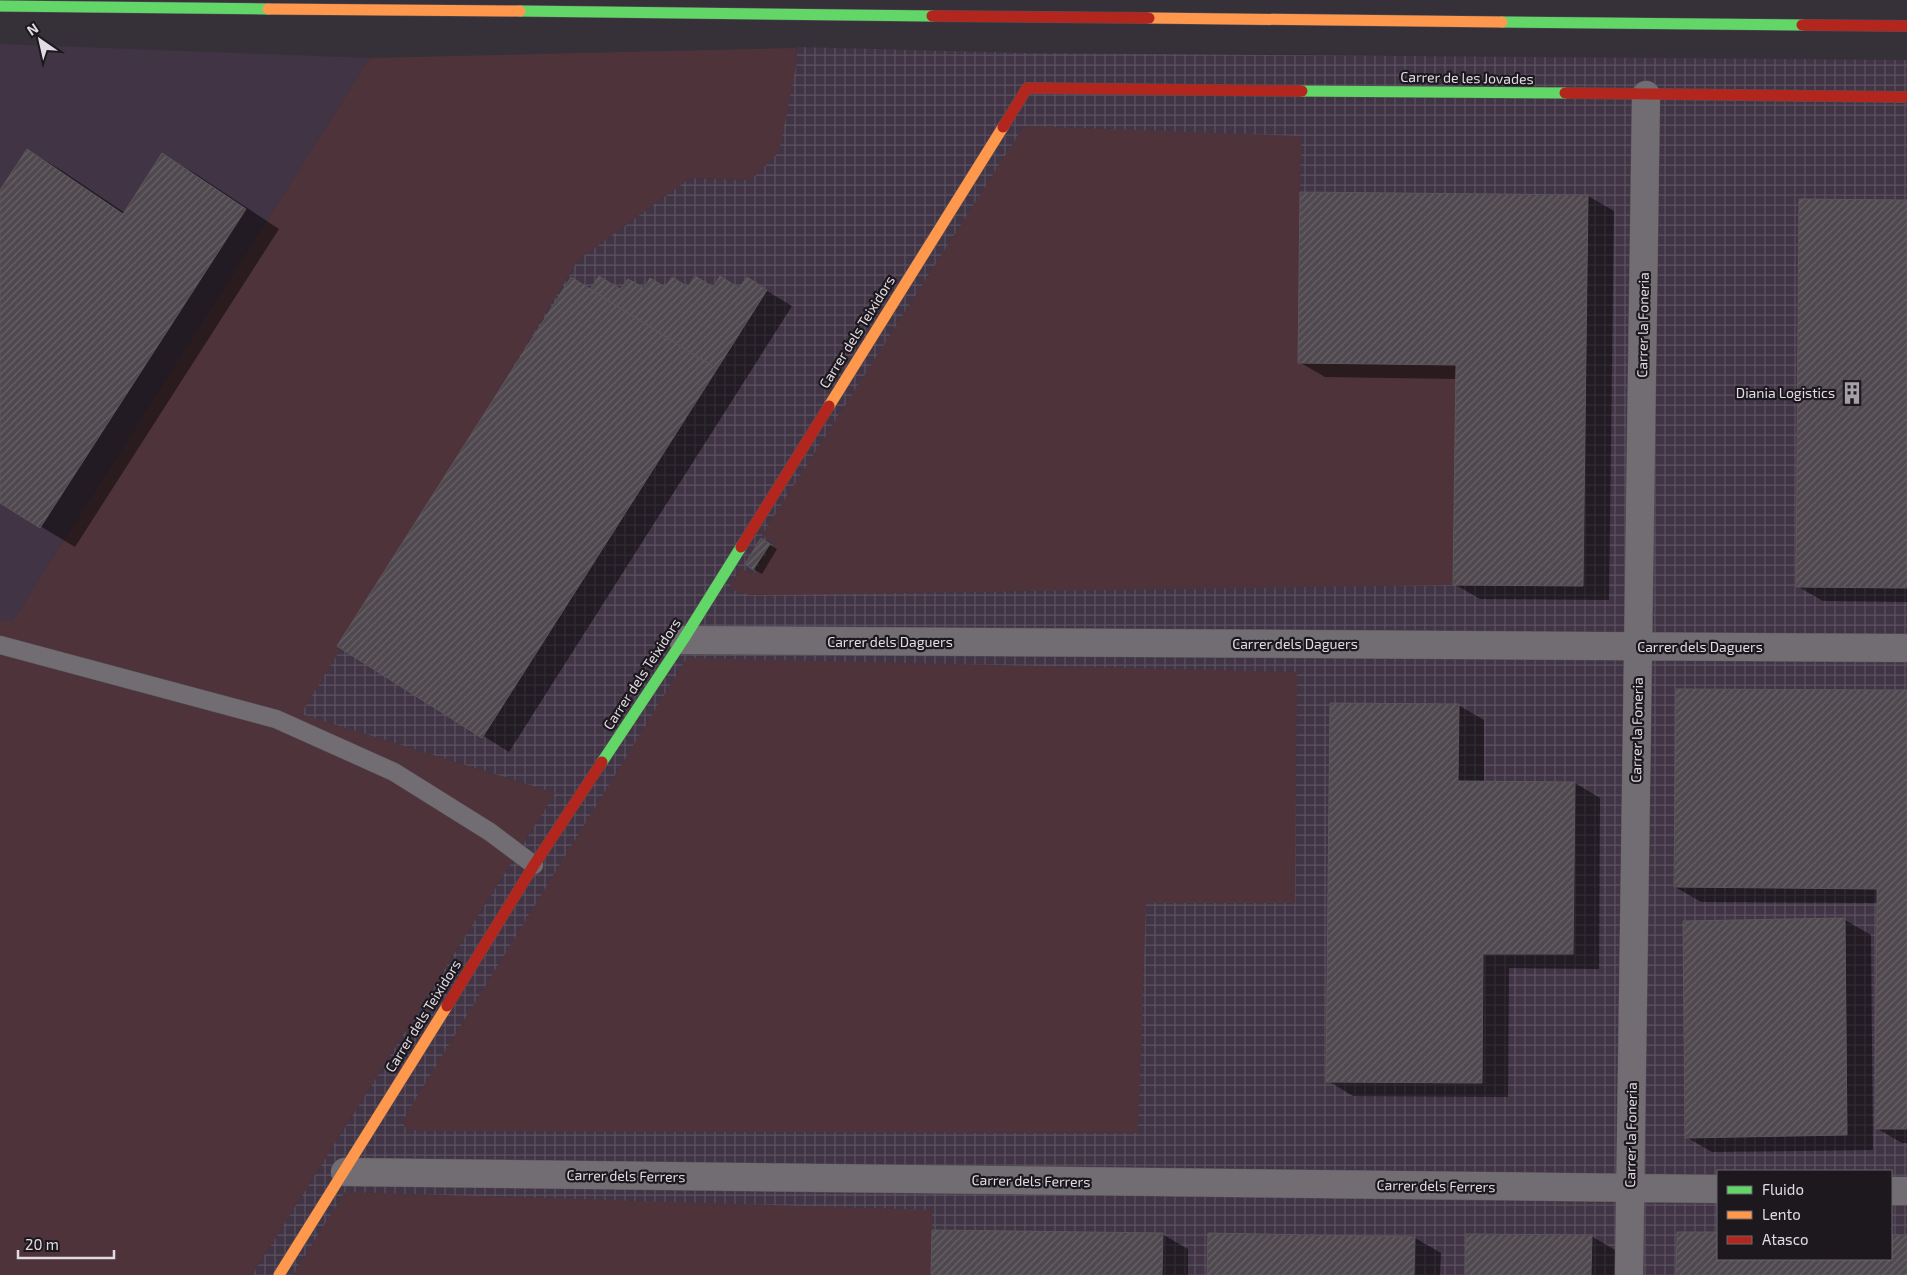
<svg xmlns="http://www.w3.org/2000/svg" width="1907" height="1275" viewBox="0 0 1907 1275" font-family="'Exo 2',sans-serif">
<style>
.built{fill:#403445}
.industrial{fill:url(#industrial-grid);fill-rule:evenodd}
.green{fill:#4f333a}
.shadow{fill:#0007}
.building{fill:url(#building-hatch);stroke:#5b565b}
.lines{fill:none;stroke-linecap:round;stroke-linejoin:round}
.lane-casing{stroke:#545056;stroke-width:19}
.street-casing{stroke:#545056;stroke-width:29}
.fast-casing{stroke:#545056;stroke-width:12}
.slow-casing{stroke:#545056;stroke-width:12}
.jam-casing{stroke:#545056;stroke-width:12}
.lane{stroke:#726d73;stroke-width:18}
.street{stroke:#726d73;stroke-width:28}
.fast{stroke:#63d668;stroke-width:11}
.slow{stroke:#ff974d;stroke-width:11}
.jam{stroke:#b3261e;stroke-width:11}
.labels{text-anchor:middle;stroke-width:4.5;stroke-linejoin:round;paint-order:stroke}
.street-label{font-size:14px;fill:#e1dbe3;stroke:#1c181e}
.poi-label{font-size:14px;fill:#e1dbe3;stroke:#1c181e;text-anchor:end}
</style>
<defs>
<pattern id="industrial-grid" width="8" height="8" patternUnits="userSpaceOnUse" patternTransform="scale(1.25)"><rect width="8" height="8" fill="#403445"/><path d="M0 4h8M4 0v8" fill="none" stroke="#5b5160"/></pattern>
<pattern id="building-hatch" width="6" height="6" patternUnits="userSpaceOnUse" patternTransform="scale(1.25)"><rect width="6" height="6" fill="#4f494f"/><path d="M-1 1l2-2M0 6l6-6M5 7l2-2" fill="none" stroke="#686368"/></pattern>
</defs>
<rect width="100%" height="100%" fill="#363138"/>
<!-- built -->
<path class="built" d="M0,44L370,58L12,622L0,619Z"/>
<!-- industrial -->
<path class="industrial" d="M796,47L1028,53L1907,60V1275H252L555,793L300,714L578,260L690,178L751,180L797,61ZM1718,1171H1891V1259H1718Z"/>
<!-- green -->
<path class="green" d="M796,48L797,61L779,152L751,180L690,178L578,260L301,714L555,793L252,1275H0V619L12,622L370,58Z
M1024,126L1301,136L1298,363L1456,365L1453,585L766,595H749L733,590L730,584L741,568L753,575L774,543L762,535Z
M687,658L1297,672L1295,903H1146L1138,1133L424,1131L406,1129L402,1121Z
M345,1192L932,1210L931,1275H293Z"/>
<!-- shadow -->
<path class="shadow" d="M27,150L61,170L125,213L162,155L196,174L279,229L75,547L0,502V192Z
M1588,196L1614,211L1609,600L1480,599L1454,584L1457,379L1325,377L1299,362Z
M1907,201V602L1823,601L1797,586Z
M747,279L792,306L509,752L339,646L591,290L666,288L740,289Z
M762,540L777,549L762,574L753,569Z
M1907,691V1143H1902L1876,1128L1878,903L1701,902L1675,887Z
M1458,705L1484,720V782L1575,783L1600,798L1599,969L1509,968L1508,1097L1353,1096L1328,1081Z
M1845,920L1871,935L1873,1150L1712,1152L1686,1137Z
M1678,1233H1718V1259H1891V1235H1907V1275H1678Z
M1162,1234L1188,1249V1275H933Z
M1209,1234L1415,1238L1441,1253L1440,1275H1208Z
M1591,1236L1617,1251V1275H1467Z"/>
<!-- building -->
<path class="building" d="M27,149L123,214L162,153L246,209L40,528L0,503V190Z
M1300,192L1588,195L1583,586L1453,585L1456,365L1298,363Z
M1799,199L1907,200V588L1796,587Z
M599,276L620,289L628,279L644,288L650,278L665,287L672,277L688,287L695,276L713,287L720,276L739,288L747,277L767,290L717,369L590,289Z
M571,277L717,369L482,738L337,646Z
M761,538L770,544L753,570L745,564Z
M1676,689L1907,690V1129H1875L1877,889L1674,887Z
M1330,703L1459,704L1458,781L1575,782L1573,954H1483L1482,1083L1326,1082Z
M1845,918L1847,1135L1685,1138L1683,921Z
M932,1230L1163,1233L1162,1275H931Z
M1677,1232H1718V1259H1891V1235H1907V1275H1676Z
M1208,1233L1415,1237L1414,1275H1207Z
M1466,1234L1592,1235L1591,1275H1465Z"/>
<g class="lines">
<defs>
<path id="lane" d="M0,645L276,719L394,772L490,832L534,865"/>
<path id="street" d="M683,640L1907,648
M345,1172L1718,1189
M1891,1191H1907
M1629,1275L1646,95"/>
<path id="fast" d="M0,6L268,9
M520,11L932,16
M1502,22L1802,25
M1302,91L1565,93
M602,762L683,640L741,547"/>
<path id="slow" d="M268,9L520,11
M1149,18L1502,22
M829,406L1003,127
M279,1275L447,1006"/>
<path id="jam" d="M932,16L1149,18
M1802,25L1907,26
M1565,93L1907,97
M1003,127L1027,88L1302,91
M741,547L829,406
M447,1006L534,865L602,762"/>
</defs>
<!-- lane casing -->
<use href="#lane" class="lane-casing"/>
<!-- street casing -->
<use href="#street" class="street-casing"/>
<!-- fast casing -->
<use href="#fast" class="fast-casing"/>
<!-- slow casing -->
<use href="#slow" class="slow-casing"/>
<!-- jam casing -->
<use href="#jam" class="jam-casing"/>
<!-- lane -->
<use href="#lane" class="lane"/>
<!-- street -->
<use href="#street" class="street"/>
<!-- fast -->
<use href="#fast" class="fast"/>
<!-- slow -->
<use href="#slow" class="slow"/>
<!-- jam -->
<use href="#jam" class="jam"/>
</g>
<!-- icons -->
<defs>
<symbol id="building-bare" viewBox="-9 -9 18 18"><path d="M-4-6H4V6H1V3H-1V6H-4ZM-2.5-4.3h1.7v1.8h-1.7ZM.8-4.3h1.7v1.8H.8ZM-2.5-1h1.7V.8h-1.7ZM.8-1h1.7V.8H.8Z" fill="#a5a0a7" stroke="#1c181e" stroke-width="2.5" paint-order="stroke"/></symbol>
</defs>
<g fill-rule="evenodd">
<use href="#building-bare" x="1836" y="377" width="32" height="32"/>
</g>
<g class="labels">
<!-- street labels -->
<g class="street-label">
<text transform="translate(1467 78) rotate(1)" y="5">Carrer de les Jovades</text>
<text transform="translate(1643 325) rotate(-89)" y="5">Carrer la Foneria</text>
<text transform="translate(857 332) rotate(-58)" y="5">Carrer dels Teixidors</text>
<text x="890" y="647">Carrer dels Daguers</text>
<text x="1295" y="649">Carrer dels Daguers</text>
<text x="1700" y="652">Carrer dels Daguers</text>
<text transform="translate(642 674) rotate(-57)" y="5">Carrer dels Teixidors</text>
<text transform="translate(1637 730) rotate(-89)" y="5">Carrer la Foneria</text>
<text transform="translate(423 1016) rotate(-58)" y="5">Carrer dels Teixidors</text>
<text transform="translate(1631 1135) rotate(-89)" y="5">Carrer la Foneria</text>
<text transform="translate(626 1176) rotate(1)" y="5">Carrer dels Ferrers</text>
<text transform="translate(1031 1181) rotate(1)" y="5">Carrer dels Ferrers</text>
<text transform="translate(1436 1186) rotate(1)" y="5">Carrer dels Ferrers</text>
</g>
<!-- poi labels -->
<g class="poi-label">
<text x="1835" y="398">Diania Logistics</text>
</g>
</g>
<!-- legend -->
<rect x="1717" y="1170" width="175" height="90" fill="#1c181e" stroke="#6b666d"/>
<rect x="1727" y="1186" width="25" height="8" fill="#63d668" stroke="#6b666d"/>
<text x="1762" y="1195" font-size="15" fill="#e1dbe3">Fluido</text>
<rect x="1727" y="1211" width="25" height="8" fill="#ff974d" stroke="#6b666d"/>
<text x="1762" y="1220" font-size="15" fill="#e1dbe3">Lento</text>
<rect x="1727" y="1236" width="25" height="8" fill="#b3261e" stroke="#6b666d"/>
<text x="1762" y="1245" font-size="15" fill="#e1dbe3">Atasco</text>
<!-- north arrow -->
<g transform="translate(40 40) rotate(326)" stroke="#1c181e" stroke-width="4" paint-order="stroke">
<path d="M0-4L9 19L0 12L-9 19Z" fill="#e1dbe3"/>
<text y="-8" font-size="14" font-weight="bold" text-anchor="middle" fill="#e1dbe3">N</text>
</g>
<!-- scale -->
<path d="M18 1250v8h96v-8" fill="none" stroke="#e1dbe3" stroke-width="2.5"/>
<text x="25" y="1250" font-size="15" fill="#e1dbe3" stroke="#1c181e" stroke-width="4" paint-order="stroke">20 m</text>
</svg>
